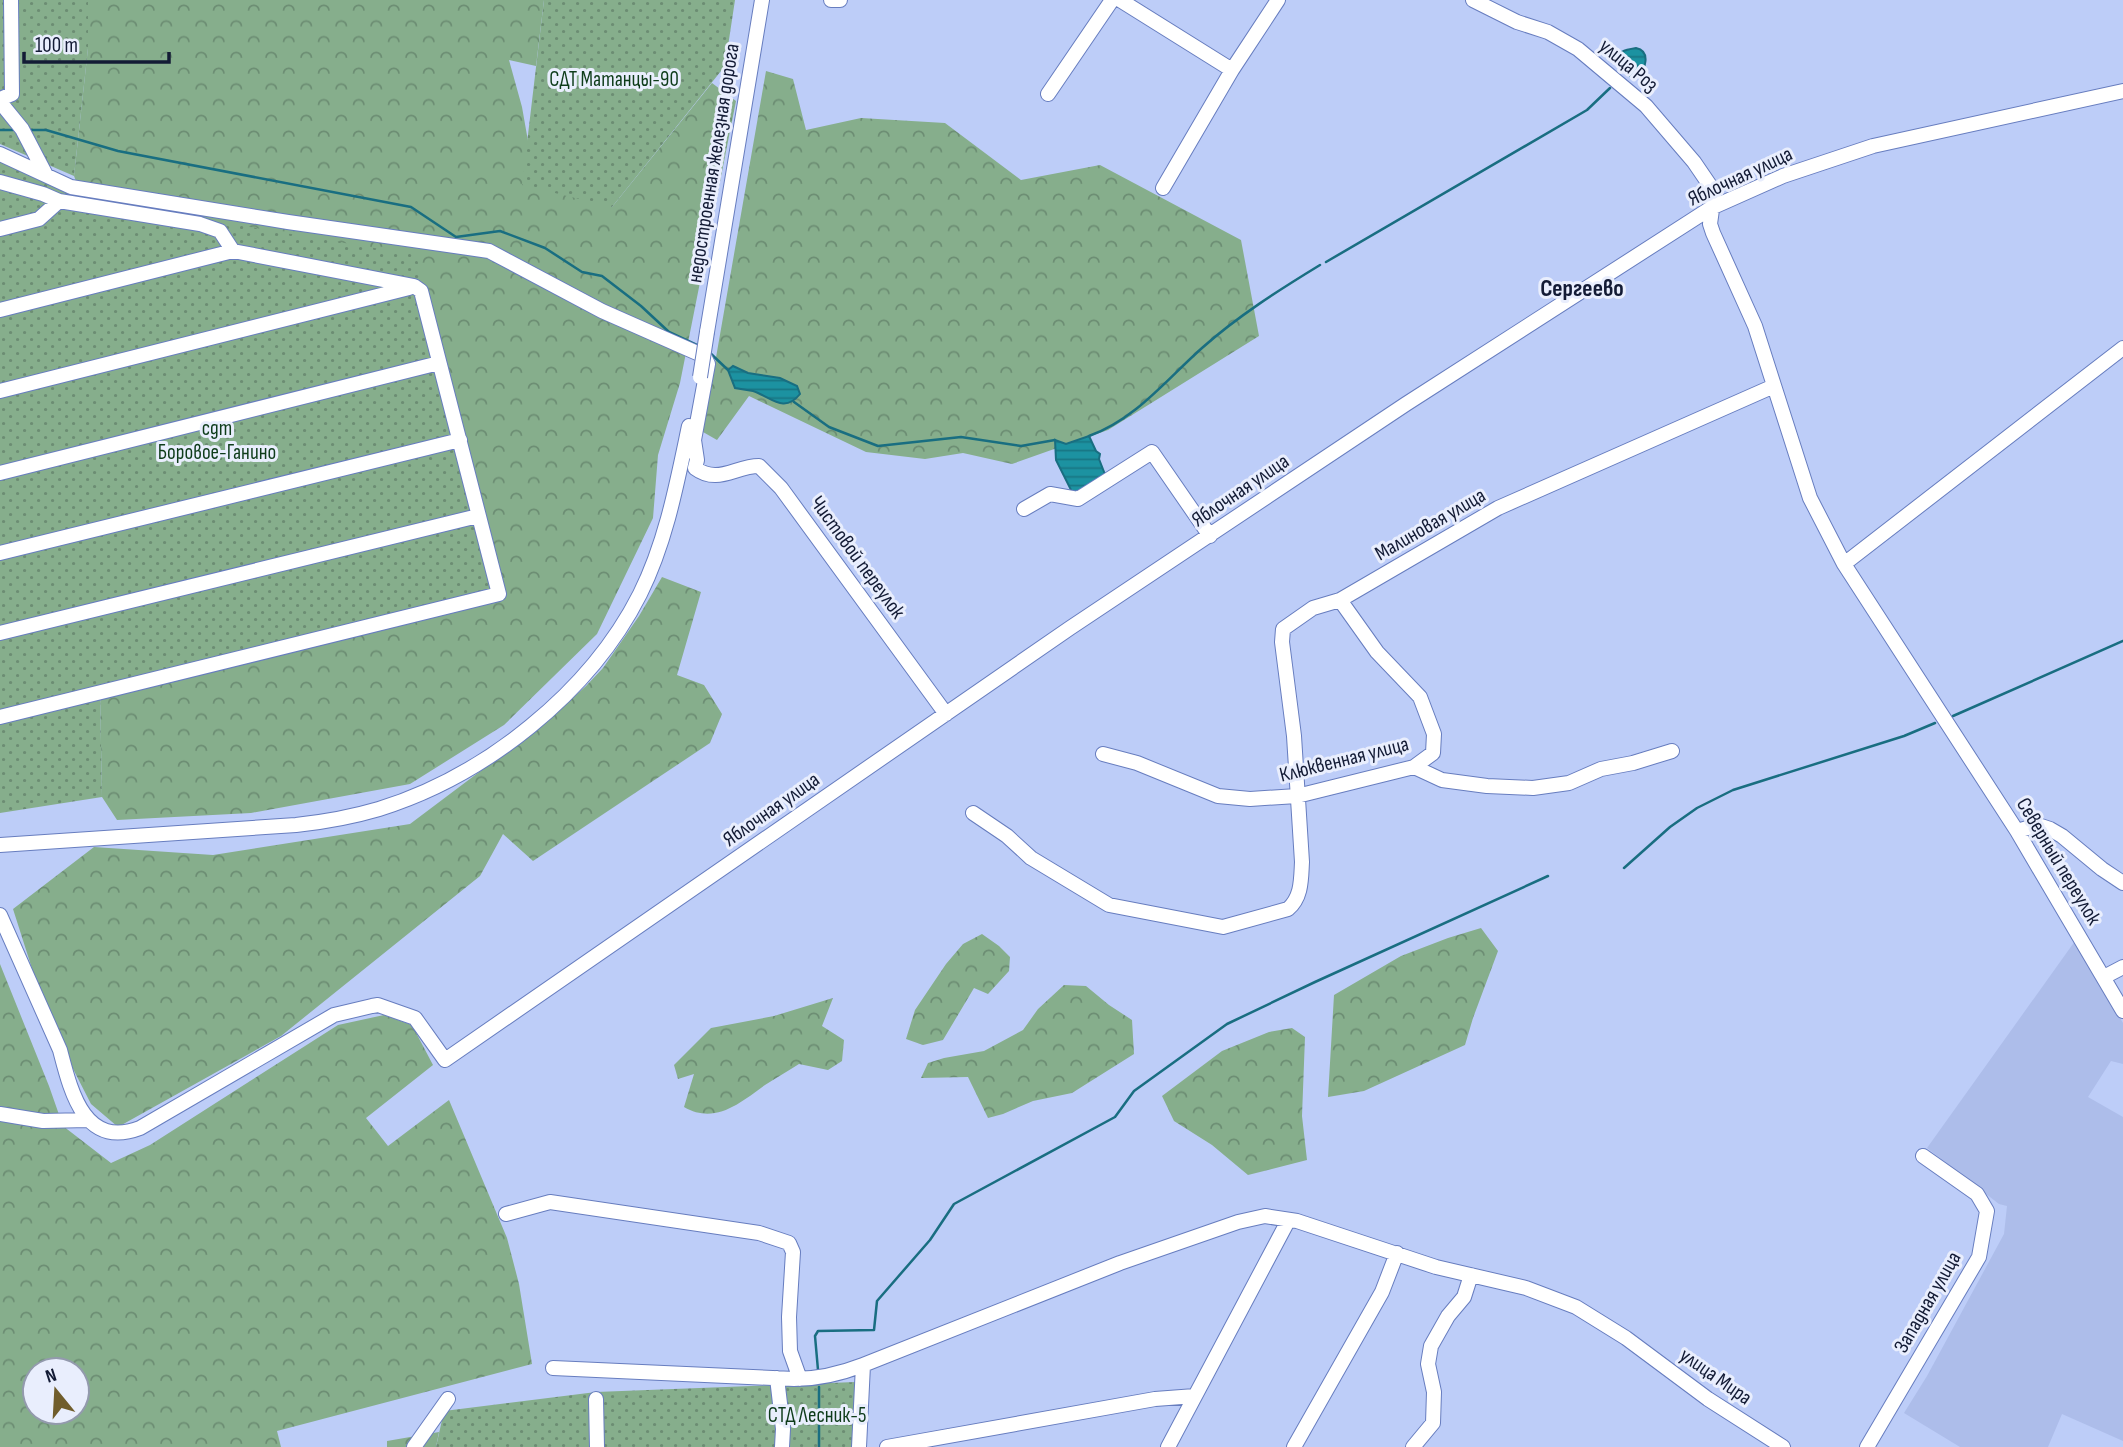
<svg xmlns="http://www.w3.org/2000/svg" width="2123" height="1447" viewBox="0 0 2123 1447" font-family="'Sofia Sans Condensed',sans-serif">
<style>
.built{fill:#adbdea}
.forest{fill:url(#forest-crowns);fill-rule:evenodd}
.garden{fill:url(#garden-dots)}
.water{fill:url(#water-rules);stroke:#196e81;stroke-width:2}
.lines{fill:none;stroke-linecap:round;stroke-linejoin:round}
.stream{stroke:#196e81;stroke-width:2.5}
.minor-casing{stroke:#677dbf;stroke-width:16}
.minor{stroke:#fff;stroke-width:14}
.minor-bridge-casing{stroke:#677dbf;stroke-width:16;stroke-linecap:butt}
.minor-bridge{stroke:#fff;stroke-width:14}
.labels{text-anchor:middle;stroke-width:6;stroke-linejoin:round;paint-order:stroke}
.street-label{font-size:21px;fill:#131b35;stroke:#e9eefd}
.park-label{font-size:21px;fill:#0e3c1a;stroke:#e9eefd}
.quarter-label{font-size:24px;font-weight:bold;fill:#131b35;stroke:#e9eefd}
</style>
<defs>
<pattern id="forest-crowns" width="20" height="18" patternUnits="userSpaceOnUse" patternTransform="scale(1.75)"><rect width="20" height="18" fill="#86ae8c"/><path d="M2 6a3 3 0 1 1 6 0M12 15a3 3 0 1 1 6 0" fill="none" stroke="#6c8d73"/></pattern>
<pattern id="garden-dots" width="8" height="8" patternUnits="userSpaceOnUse" patternTransform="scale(1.75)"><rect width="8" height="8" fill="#86ae8c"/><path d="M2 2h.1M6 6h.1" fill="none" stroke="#6c8d73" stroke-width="1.8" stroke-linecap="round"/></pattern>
<pattern id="water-rules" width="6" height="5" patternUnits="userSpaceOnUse" patternTransform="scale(1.75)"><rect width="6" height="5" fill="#1c92a1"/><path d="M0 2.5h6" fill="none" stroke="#187684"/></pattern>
</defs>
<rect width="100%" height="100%" fill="#bdcdf8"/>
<!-- built -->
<path class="built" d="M2075,941L2123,1023V1064L2111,1061L2088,1097L2123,1117V1441L2062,1414L2048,1447H1960L1904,1413L1927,1376L2004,1234L2007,1206L1999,1204L1927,1148Z"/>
<!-- forest -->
<path class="forest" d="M88,0H544L536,66L509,60L522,107L528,141L612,207L712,83L736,101L680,383L658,455L653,518L597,634L504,725L410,784L251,813L117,820L102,797L100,689L83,199L74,176L88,48Z
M766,71L793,79L806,130L861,118L945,123L1021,180L1100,165L1241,240L1259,336L1108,430L1012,464L963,453L925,459L866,452L749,396L717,440L703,432Z
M662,577L701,592L677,675L704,685L722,714L710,743L533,861L503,834L480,876L281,1036L118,1127L91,1104L49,1022L13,909L94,847L213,855L410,824L547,721L586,686L603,668L639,616Z
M1481,928L1498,951L1473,1018L1465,1045L1364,1091L1328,1097L1334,995L1401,956L1448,938Z
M982,934L999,946L1010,957L1009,971L988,994L974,988L943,1040L923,1045L906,1039L915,1010L946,964L963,944Z
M0,964L49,1086L63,1126L111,1163L150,1145L338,1025L384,1015L412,1025L433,1065L366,1118L388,1146L449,1100L507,1238L519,1284L532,1364L277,1431L281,1447H0ZM35,1370H77V1412H35Z
M1064,985L1086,986L1109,1005L1132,1020L1134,1054L1072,1093L1033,1101L1003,1114L988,1118L968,1077L921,1078L928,1063L944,1058L984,1051L1023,1030L1038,1009Z
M833,998L822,1026L844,1040L842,1061L828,1070L799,1064C788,1071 776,1078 765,1085C740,1103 715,1125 684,1107L694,1074L678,1079L674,1065L711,1028L774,1016Z
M1292,1028L1305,1037L1302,1116L1307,1160L1248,1175L1212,1145L1174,1121L1162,1096L1222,1051L1269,1032Z
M439,1432L436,1447H387V1441Z"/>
<!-- garden -->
<path class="garden" d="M0,0H88V48L74,176L0,144Z
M544,0H735L725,66L612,207L522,185Z
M0,161L83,199L416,255L502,598L100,688L102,797L0,813Z
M856,1382L855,1447H436L444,1411L596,1392Z"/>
<!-- water -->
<path class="water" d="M1636,48C1651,51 1646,70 1637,77H1631L1619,64L1614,63C1618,51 1624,50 1636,48Z
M733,366L748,373L780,378L797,386L800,394C784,414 771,397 753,391C747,390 741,389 735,388L728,370Z
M1089,436L1096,451L1100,454L1099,459L1106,477L1073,494L1056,460L1055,440L1066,444Z"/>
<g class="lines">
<!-- stream -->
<path class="stream" d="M0,130H13
M32,130H46L118,151L411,207L456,237L500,231L545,248L582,272L602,276L641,306L669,332L699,346
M1326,262L1587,110L1610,88
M708,351L728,370
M794,402L829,427L878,446L961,437L1021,446L1055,440
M1089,436C1135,420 1167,379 1202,348C1238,316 1279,290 1320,265
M1953,716L2123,641
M1624,868L1670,827L1697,808L1733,790L1904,736L1935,723
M818,1370L815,1336L818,1331L874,1330L877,1301L930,1240L954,1204L1115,1117L1134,1091L1227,1024L1315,982L1548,876
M819,1447V1387"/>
<defs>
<path id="minor" d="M831,0H840
M1120,0L1232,70
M1473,0L1517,22L1548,32L1578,49L1646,106L1694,162L1709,184L1714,195L1710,224L1713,233L1755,326L1810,498L1844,564L2017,831L2123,1011
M1048,94L1112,0
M0,99L12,94L11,0
M0,102L22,129L46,175
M0,154L71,187L288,222L489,251L602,311L704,356L708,364L694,440L697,460L695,468C718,485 735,466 759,466L781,488L946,714
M0,182L43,194L59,201L200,224L220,231L233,251
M1163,188L1232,70L1278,0
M0,229L39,219L59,201
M0,310L233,251L414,286L421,291L499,594L0,717
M707,332L762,0
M0,391L409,288
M0,473L439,363
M1024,509L1050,494L1078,499L1152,452L1210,536
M0,553L460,440
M1844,564L2123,348
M0,633L478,516
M1103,754L1137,763L1218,796L1250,799L1297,796L1414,767L1433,753L1434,734L1420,697L1377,652L1340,600
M1414,767L1442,780L1487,786L1533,788L1569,783L1601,769L1633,763L1672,751
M973,813L1007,836L1031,858L1109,905L1223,927L1288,909C1302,897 1301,879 1302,862L1294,736L1282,642L1283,629L1313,608L1340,600L1498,508L1774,386
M2017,831L2038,825L2050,829L2062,836L2102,869L2123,883
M0,845L296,825C324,822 352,817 379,809C485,776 590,693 640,594C666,542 677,483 689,426
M0,915L60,1050C71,1092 84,1149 140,1128L334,1015L372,1006L378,1005L415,1018L445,1060L1070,628L1406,404L1711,208L1783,176L1873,146L2123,91
M2104,977L2123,967
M0,1114L43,1121L88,1120
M506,1214L550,1202L759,1233L789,1243L793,1252L789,1317L790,1351L800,1379
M553,1368L794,1379C819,1379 840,1374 863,1365L1120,1263L1238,1222L1265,1216L1297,1221L1436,1267L1526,1288L1576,1307L1626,1338L1708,1399L1783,1447
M777,1378L783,1429L782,1447
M596,1399L597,1447
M414,1447L448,1399
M859,1447L863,1365
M887,1447L1155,1399L1195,1396
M1168,1447L1288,1221
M1294,1447L1382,1292L1397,1253
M1413,1447L1433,1423L1434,1392L1428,1364L1431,1346L1448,1316L1464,1297L1471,1275
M1867,1447L1979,1257L1987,1211L1977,1194L1923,1156"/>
</defs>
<!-- minor casing -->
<use href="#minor" class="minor-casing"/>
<!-- minor -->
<use href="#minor" class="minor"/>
<defs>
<path id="minor-bridge" d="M700,377L707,332"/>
</defs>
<!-- minor-bridge casing -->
<use href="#minor-bridge" class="minor-bridge-casing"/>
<!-- minor-bridge -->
<use href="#minor-bridge" class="minor-bridge"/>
</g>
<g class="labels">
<!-- street labels -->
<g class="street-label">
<text transform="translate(1629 65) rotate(40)" y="7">улица Роз</text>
<text transform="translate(713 163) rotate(-81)" y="7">недостроенная железная дорога</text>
<text transform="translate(1740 176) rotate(-25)" y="7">Яблочная улица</text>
<text transform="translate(1240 490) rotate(-34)" y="7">Яблочная улица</text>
<text transform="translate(1430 524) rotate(-30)" y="7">Малиновая улица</text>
<text transform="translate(858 557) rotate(54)" y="7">Чистовой переулок</text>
<text transform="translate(1344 759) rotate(-14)" y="7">Клюквенная улица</text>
<text transform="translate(771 809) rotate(-35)" y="7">Яблочная улица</text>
<text transform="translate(2059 861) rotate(59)" y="7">Северный переулок</text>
<text transform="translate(1927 1302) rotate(-60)" y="7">Западная улица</text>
<text transform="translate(1716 1376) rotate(35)" y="7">улица Мира</text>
</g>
<!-- park labels -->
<g class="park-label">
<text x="614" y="86">СДТ Матанцы-90</text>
<text x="217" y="435">сдт<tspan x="217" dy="24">Боровое-Ганино</tspan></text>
<text x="817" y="1422">СТД Лесник-5</text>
</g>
<!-- quarter labels -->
<g class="quarter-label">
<text x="1582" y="296">Сергеево</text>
</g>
</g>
<!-- north arrow -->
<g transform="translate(56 1391) rotate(342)"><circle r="33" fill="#e9eefd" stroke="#939aad" stroke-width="2"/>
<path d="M0-5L12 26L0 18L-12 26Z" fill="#705d2c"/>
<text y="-10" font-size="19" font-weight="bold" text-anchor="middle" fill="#131b35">N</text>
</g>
<!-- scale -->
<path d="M24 52v10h145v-10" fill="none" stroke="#131b35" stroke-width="3.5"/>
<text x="35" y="52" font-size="21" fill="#131b35" stroke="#e9eefd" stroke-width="5" paint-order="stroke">100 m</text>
</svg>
